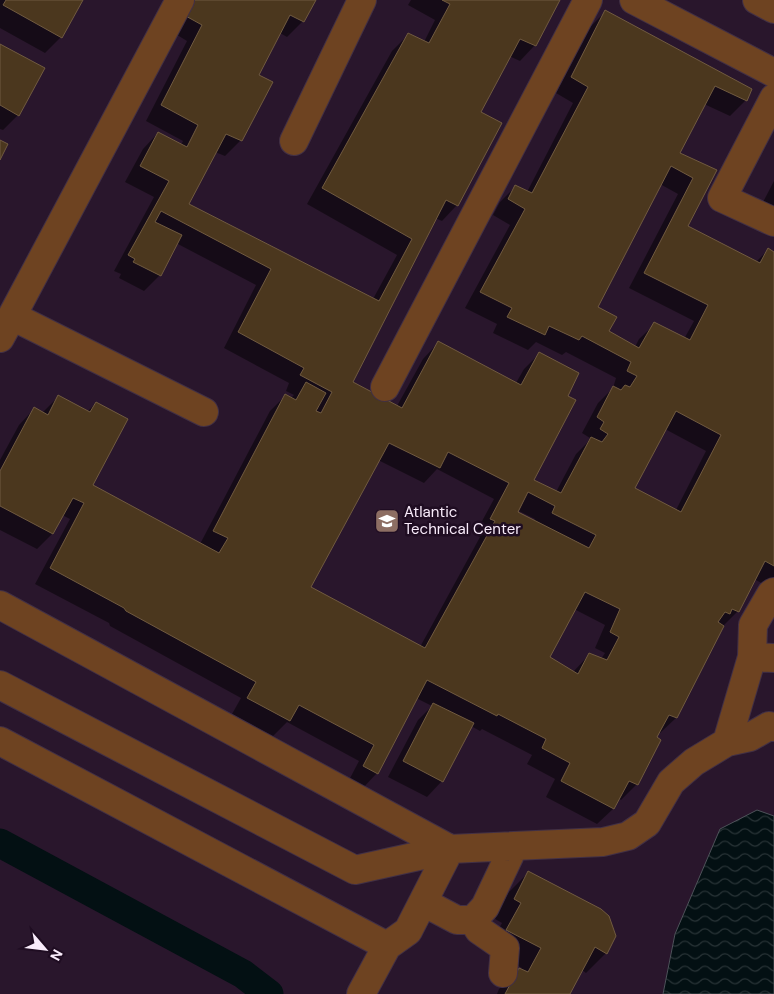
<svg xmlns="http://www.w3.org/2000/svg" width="774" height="994" viewBox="0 0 774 994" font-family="'DM Sans',sans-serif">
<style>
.water{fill:url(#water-waves);stroke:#4d5259}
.shadow{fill:#0007;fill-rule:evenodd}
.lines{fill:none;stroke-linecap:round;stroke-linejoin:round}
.canal{stroke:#031013;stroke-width:29}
.building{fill:#4b371e;stroke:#705a40;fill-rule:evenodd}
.minor-casing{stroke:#423045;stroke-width:30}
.minor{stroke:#6e4321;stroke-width:28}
.labels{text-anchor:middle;stroke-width:5;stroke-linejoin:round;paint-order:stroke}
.poi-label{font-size:15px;fill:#f9ecfb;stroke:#1f0d22;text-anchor:start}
</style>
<defs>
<pattern id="water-waves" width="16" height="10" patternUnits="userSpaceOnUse" patternTransform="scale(1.25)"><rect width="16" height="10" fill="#031013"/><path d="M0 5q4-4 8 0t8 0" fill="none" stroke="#283336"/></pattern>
</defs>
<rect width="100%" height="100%" fill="#29162c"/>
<!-- water -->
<path class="water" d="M757,810L774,816V994H663L675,934L720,829Z"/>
<!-- shadow -->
<path class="shadow" d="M0,0H82L61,37L45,53L0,28Z
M184,0H314L303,21L287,37L280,33L257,76L241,140L225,156L215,152L187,204L373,299L397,255L307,204L392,51L408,35L424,42L435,20L408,5L411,0H559L535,45L520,61L509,56L479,113L457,205L442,221L435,218L351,382L397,406L423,359L438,343L516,383L524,369L539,354L532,480L556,492L576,454L587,443L590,438L582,433L598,403L613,388L616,378L566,352L562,355L536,342L528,350L493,333L497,324L465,308L510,225L493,215L500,202L515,187L527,192L573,103L556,93L590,27L605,12L746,100L730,116L704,104L679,153L715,171L687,227L756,262L768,250L774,253V590L754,579L738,611L722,627L676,718L660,733L658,732L637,784L621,800L618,798L613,809L597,824L546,797L555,779L527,764L532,755L482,729L480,731L471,726L442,781L427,797L388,777L418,720L432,706L416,698L377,773L362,789L348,782L359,761L287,722L273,736L232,714L241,698L110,626L109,623L35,584L70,519L62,515L52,534L37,549L0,530V460L19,425L34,409L43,412L58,397L87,412L96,403L92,486L200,544L270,411L285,396L291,398L294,395L286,391L289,383L224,348L256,285L176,243L160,275L144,291L119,278L121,274L114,271L154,197L125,182L143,149L158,133L181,145L183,141L146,121L187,41L169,30ZM660,184L678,194L629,288L694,321L684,339L655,324L639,339L635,347L607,331L596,308ZM665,429L706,451L676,510L633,488ZM378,460L424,483L437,469L494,499L475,534L480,537L420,647L310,588ZM517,510L535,519L534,521L516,512ZM574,609L605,625L595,648L605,653L601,659L590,654L573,672L548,658Z
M0,46L18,115L3,130L0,129Z
M774,181V234L752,223Z
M528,873L606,953L586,973L582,970L569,994H497L499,989L522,968L487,950L502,923L495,919L509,892Z"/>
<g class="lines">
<!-- canal -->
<path class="canal" d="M0,843L243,974L269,994"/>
</g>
<!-- building -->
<path class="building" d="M6,0H83L62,38L3,5Z
M191,0H316L304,22L290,15L259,75L273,82L242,141L226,134L189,204L379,301L412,239L322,188L408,33L429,43L450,4L442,0H560L536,46L520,39L481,112L502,123L458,206L446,200L353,382L402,408L438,341L521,385L539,352L579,373L568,396L576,400L534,480L561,493L591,437L602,442L608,434L600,429L604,422L597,417L613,386L621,390L625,385L630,387L637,376L627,371L631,362L582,336L579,340L549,326L545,335L507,317L512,308L480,292L525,209L508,199L515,185L532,193L588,87L571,77L605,10L752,89L747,101L715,86L680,153L717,170L688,226L760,263L768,248L774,252V566L765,561L739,612L732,609L730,614L725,612L718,622L724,626L677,718L669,715L657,737L661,740L638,785L629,781L614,809L561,781L570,763L542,748L546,739L498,714L497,716L427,680L378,774L363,766L374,745L299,705L290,721L247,698L256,682L126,611L124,608L50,568L84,503L73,498L53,534L0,506V471L34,407L48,415L58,395L90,412L96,402L128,419L93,485L219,553L228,538L213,531L285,394L296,400L306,382L326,393L316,411L321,413L332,392L300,375L304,368L238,332L271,269L161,211L155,222L182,235L161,276L133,262L135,259L128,255L169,181L140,166L158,132L187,147L198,125L161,105L202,25L184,15ZM671,166L693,178L644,273L708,305L690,340L654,322L639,348L609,331L617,317L598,307ZM676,411L721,435L681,512L635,488ZM389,443L440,468L448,452L509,483L490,519L495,521L425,648L311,587ZM528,492L555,506L552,513L596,535L589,548L518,512ZM585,592L620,609L610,632L619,637L607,660L589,653L578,674L550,657Z
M0,44L45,68L19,116L0,105Z
M0,140L8,144L0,160Z
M433,703L474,723L443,782L403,761Z
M528,871L601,909L609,916L616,936L607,954L595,947L570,994H505L519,968L528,972L541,948L506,930L521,903L514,899Z"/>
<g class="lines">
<defs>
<path id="minor" d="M634,0L774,73
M757,0L774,9
M774,98L722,198L774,222
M294,141L362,0
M12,316L180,0
M0,338L12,316L204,412
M385,387L588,0
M0,605L450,849L355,870L0,685
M752,657L753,625L771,594L774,592
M0,741L387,946
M727,742L752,657L774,658
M423,902L457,920H473L485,907L514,846
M473,920L479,930L505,948L503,973
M361,994L387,946L408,931L450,849L603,842L628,836L647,823L671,782L694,762L727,742L750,737L769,726L774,727"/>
</defs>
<!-- minor casing -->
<use href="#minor" class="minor-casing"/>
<!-- minor -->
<use href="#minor" class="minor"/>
</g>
<!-- icons -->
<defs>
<symbol id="school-square" viewBox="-11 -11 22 22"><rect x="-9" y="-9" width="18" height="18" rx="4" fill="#8d6e63" stroke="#1f0d22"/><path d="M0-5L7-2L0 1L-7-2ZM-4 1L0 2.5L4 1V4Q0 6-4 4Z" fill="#fff"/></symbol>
</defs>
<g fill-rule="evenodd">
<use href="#school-square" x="373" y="507" width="28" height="28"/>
</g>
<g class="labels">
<!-- poi labels -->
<g class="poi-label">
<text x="404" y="517">Atlantic<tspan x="404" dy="17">Technical Center</tspan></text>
</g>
</g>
<!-- north arrow -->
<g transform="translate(45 949) rotate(118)" stroke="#1f0d22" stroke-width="4" paint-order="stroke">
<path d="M0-4L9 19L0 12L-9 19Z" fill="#f9ecfb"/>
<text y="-8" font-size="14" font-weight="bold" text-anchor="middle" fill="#f9ecfb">N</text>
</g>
</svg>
